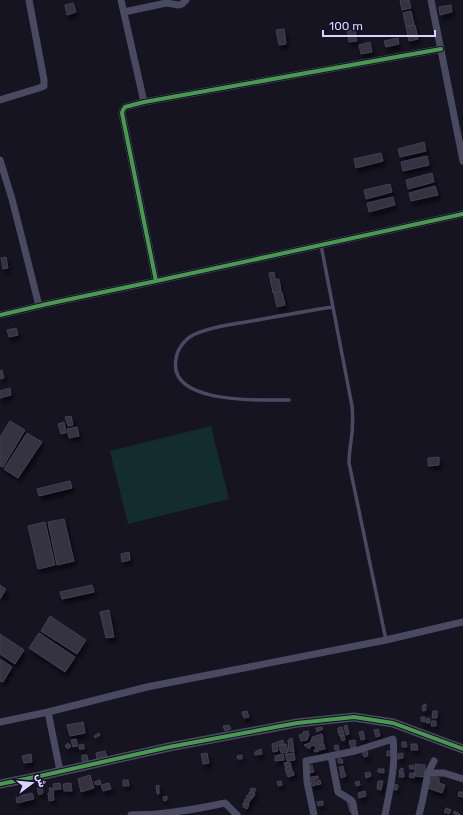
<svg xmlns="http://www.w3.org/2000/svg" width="463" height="815" viewBox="0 0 463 815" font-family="Rubik,'Noto Naskh Arabic',sans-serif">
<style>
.green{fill:#132c2d}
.building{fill:#343243;stroke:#433f54;filter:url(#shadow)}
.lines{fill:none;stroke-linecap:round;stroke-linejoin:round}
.service{stroke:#4a4962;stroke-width:3.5}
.minor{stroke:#4a4962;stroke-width:7}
.tertiary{stroke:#4a4962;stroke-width:9}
.cycleway-casing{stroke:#130f26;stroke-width:6}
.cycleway{stroke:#469c4c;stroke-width:4}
</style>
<defs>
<filter id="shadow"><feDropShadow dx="2.5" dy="4.5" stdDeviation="2" flood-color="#0009"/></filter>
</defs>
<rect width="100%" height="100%" fill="#161421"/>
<!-- green -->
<path class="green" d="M211,426L229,499L128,524L110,451Z"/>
<!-- building -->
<path class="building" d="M400,0H409L411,8L402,10Z
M73,3L76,12L67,15L65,5Z
M451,5L452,12L440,15L439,7Z
M411,11L414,24L406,27L403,13Z
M415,25L418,39L409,41L406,27Z
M284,29L286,44L279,45L276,30Z
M355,30L357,41L349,42L347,31Z
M398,38L399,44L386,47L384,41Z
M370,42L372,52L361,54L359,45Z
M424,142L426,151L400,157L398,149Z
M381,153L383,161L356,168L354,159Z
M427,156L429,165L403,171L401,162Z
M432,173L434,182L408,189L406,180Z
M390,184L392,192L366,199L364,190Z
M435,186L438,195L411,201L409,193Z
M393,197L395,205L369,212L367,203Z
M6,257L8,268L3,269L1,258Z
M274,272L275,279H279L281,291L273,293L269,273Z
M282,292L285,305L277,307L274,294Z
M16,328L18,335L9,337L7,330Z
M2,370L4,378L0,379V371Z
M10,388L11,395L0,398V391Z
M71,416L73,425L68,426L65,417Z
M10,421L25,430L3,467L0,466V437Z
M64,422L66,433L61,434L58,424Z
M77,427L79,436L69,438L67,429Z
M27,433L42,442L18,478L4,469Z
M439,457V465L428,466V458Z
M70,481L72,488L39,496L37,489Z
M64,519L74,561L57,565L48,522Z
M45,522L55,565L38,569L28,526Z
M129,552L130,560L122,562L121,554Z
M0,585L6,589L0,599Z
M92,585L94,592L62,599L60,592Z
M109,610L114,637L106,638L100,612Z
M50,616L86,640L77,654L41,631Z
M39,633L75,657L65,672L29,648Z
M0,634L24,650L15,664L0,654Z
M0,659L12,667L3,682L0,681Z
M426,704V710L423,711L422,708L423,705Z
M247,711L249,717L244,718L242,712Z
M433,711H437V718H432Z
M421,717H425V722L421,721Z
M427,718L430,719V723H426Z
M432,721H436V726H431Z
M83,722L85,733L70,736L67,725Z
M229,725L231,729L225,731L223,726Z
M347,725L349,734L346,735L344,726Z
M322,727L323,729L317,732L316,728Z
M342,727L343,731L338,732V728Z
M378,729L380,736L376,737L374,730Z
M308,731L309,735L307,740L301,741L299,735L303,734V732Z
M343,731L344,735L340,736L338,732Z
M363,731L365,739L361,740L359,732Z
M99,733L100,735L95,738L94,736Z
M322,734L323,738L316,740L315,736Z
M344,735L345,740L342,741L340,737Z
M313,736L317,743L319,751L315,752L314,750L316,748L314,745L309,747L310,749L304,745L310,743Z
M292,738L294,752L289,751L288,740Z
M76,739L78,746L73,747L71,740Z
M323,739V744L319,745L317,741Z
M283,740L284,744L277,746L278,751L273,752L272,744Z
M355,740L356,747L351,748L349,741Z
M402,742H406L407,747H402Z
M68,743L71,746L68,749L65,746Z
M80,744L84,745V749H79Z
M286,744L288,752L281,753L279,746Z
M324,744L325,749L320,750L319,746Z
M411,744H417L418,750H411Z
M338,745L339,750H335L334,746Z
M261,749L262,754L255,755V752Z
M105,751L107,757L97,759L96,753Z
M367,751L368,756L364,757L362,752Z
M387,751H392L393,755L387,756Z
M207,753L209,763L203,764L201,754Z
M294,753L295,760L287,761L285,754Z
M403,753V758L398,759V754Z
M31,754L32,762L24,763L22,756Z
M283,754L284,760L275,761V756Z
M82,755H87L88,761H82Z
M242,755V759H238L237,756Z
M338,759H342L343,763H338Z
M290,762L291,766L285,767L284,763Z
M415,764L425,765V777L415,776Z
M312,765L314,772L305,774V768Z
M413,765L414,769H410L409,766Z
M291,766L292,770L286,772L285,768Z
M343,766L344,770L340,771L339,767Z
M403,768V773H399L400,769Z
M378,769H384V773L378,772Z
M293,771L294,775L288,777L286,773Z
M344,771L346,776L341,778L340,772Z
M370,772L371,776L366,778L365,773Z
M400,773H404V777H399Z
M410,773H415L414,778L409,777Z
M90,775L94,788L81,792L78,779Z
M318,776V779L311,780V777Z
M432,777L439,778V783L445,785L442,793L428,788Z
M100,780L101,784L96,785L94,782Z
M123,780H128L129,786H123Z
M320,780L321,784L317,785V781Z
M281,781L282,785L278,786L277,782Z
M311,781H316V785L312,786Z
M359,781L360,785L356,786L355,782Z
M378,781H383L381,790L377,789Z
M60,783L61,789L53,790L54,800L49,801L48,793H50L49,788H54L53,784Z
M71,783L72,791H64L63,784Z
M109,783L111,789L103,791L101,785Z
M394,784L398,785L397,790L393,789Z
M159,785V794H157L156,786Z
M42,787L43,793L39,795L37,788Z
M251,788L256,789L254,793L250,791Z
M365,791L366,796L359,798L358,793Z
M249,792L255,794L253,798L249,796Z
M459,792H463V797L458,796Z
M32,793L34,799L17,803L16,797Z
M247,795L252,798L250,801L246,799Z
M167,796V800L164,801L163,797Z
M245,799L249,802L248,805L244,803Z
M350,800L353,811L350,812L347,801Z
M323,801V805L318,806L317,802Z
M243,803L249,805L247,809L243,807Z
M446,808L451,810L449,814L444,812Z
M455,811L461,815H456L453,813Z"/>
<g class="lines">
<!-- service -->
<path class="service" d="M321,245L352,406C353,418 353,429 351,441C350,449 349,455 349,463L386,640
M289,400C262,400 167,405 176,359C177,350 184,340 193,335C211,327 232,324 252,321C279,316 306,311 333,307"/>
<!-- minor -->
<path class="minor" d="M121,0L144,102
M431,0L463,161
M124,12L166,3L179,5L182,4L186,0
M0,100L39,88L44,86V80L29,0
M0,160L12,199L30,270L39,306
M156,281L122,113L123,110L125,107L144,102L441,49
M0,315L47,304L156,281L463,214
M48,712L60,771
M0,722L48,712L147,687L386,640L463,622
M331,756L338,792L351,800L353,803L355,815
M428,773H444L463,779
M131,815C140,814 148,815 156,814C180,812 202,808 225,803L237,815
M314,815L307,782L306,761L355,751L393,739C396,766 390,789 385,815
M419,815L422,803L428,773L434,761"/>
<!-- tertiary -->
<path class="tertiary" d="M0,784L40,776L169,747L297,723L354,717L393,723L463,749"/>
<defs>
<path id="cycleway" d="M156,281L122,113L123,110L125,107L144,102L441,49
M0,315L47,304L156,281L463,214
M0,784L40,776L169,747L297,723L354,717L393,723L463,749"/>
</defs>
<!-- cycleway casing -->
<use href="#cycleway" class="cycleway-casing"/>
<!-- cycleway -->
<use href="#cycleway" class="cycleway"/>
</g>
<!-- north arrow -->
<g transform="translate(32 783) rotate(74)" stroke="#130f26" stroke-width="3" paint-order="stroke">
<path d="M0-3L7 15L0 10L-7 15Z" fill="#d9d4ff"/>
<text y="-6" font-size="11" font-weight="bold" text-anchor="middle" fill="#d9d4ff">ش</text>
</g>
<!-- scale -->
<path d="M323 30v6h112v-6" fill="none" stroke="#d9d4ff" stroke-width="2"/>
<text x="329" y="30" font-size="12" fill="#d9d4ff" stroke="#130f26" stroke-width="3" paint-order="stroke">100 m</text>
</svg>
